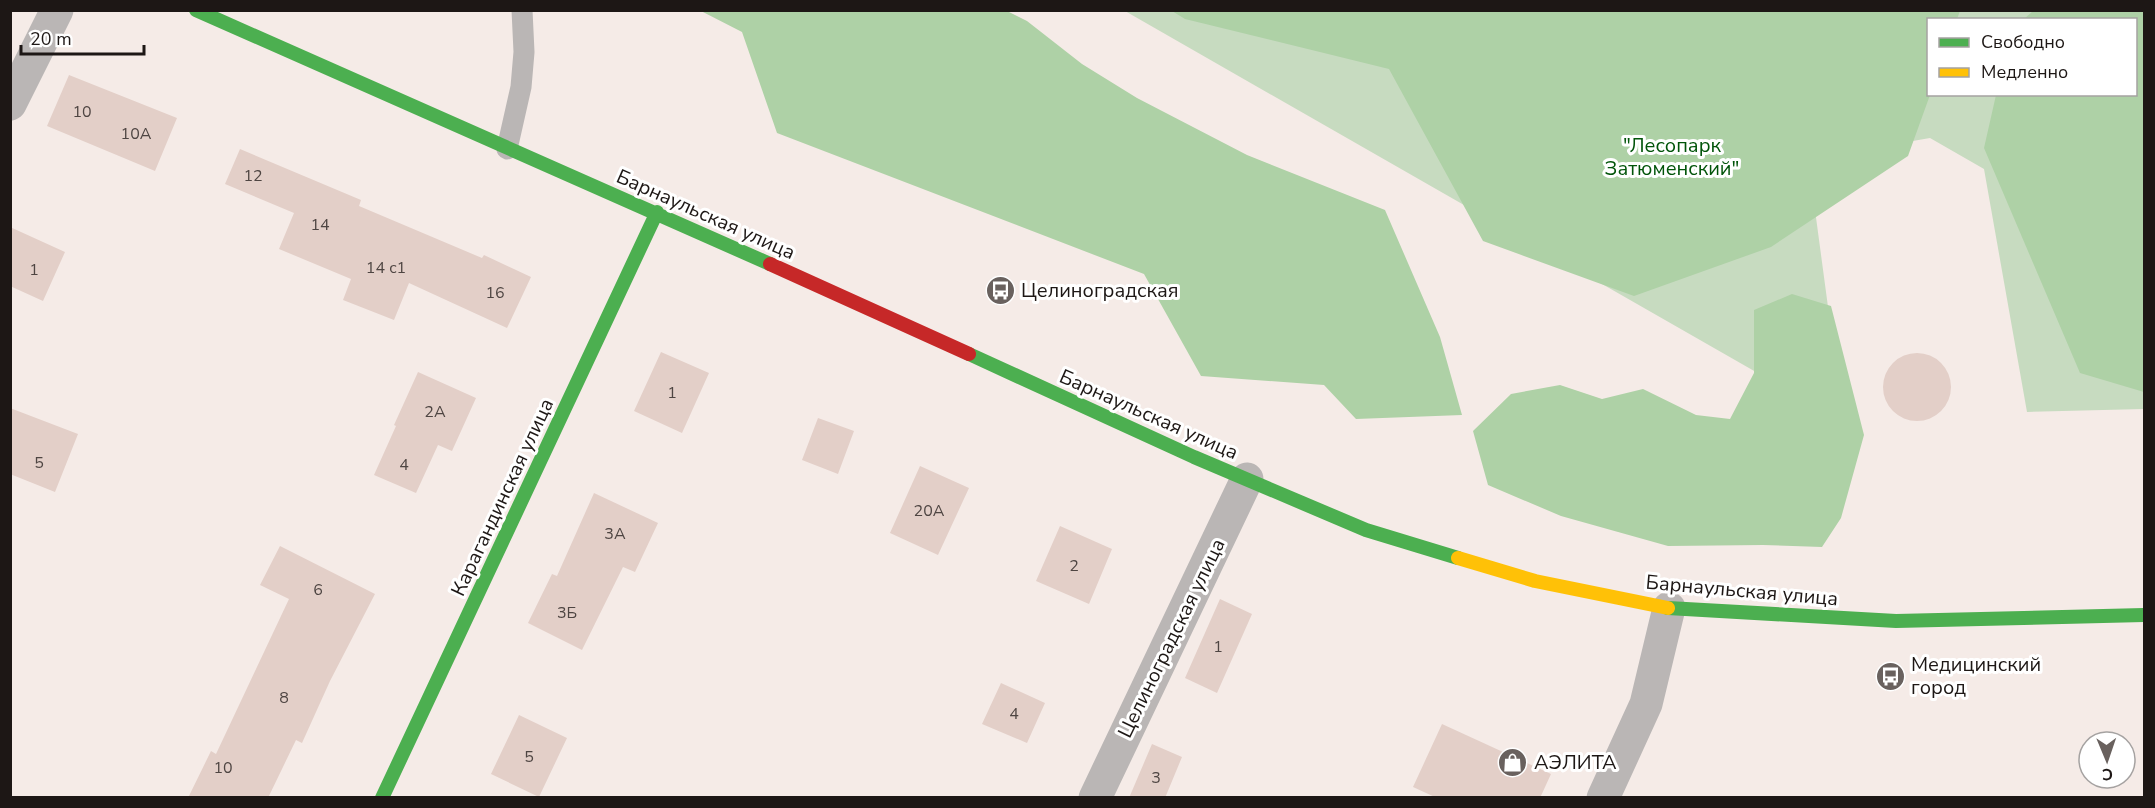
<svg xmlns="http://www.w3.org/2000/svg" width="2155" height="808" viewBox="0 0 2155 808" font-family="'Nunito Sans',sans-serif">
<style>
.green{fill:#c7dbc0;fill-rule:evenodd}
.forest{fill:#aed1a6}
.building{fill:#e3cfc8}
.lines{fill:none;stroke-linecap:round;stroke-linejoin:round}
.lane{stroke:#bab6b5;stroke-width:21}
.street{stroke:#bab6b5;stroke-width:33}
.fast{stroke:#4caf50;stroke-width:14}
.slow{stroke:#ffc107;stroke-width:14}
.jam{stroke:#c62828;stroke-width:14}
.labels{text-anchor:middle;stroke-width:6;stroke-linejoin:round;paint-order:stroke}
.number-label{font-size:16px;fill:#4e4542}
.park-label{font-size:20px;fill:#015409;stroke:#fff}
.street-label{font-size:20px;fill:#1d1715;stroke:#fff}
.poi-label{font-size:20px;fill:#1d1715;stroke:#fff;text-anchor:start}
</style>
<rect width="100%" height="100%" fill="#f5ebe7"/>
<!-- green -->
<path class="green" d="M1125,11H2144V409L2027,412L1984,169L1930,138L1855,151L1813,195L1839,389L1782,387ZM1928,20H2136V94H1928Z"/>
<!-- forest -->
<path class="forest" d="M701,11H1007L1027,21L1082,64L1137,98L1247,155L1385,210L1440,337L1462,415L1356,419L1324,385L1201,376L1144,274L777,133L742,32Z
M1172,11H1960L1957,19L1928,20L1930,95L1908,156L1771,247L1634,296L1483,241L1389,69L1185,19Z
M2033,11H2144V392L2080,373L1984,148L1996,95L2136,94V20L2024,19Z
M1792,294L1831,306L1864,435L1841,518L1822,547L1763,545L1668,546L1561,516L1488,485L1473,431L1511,394L1560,385L1602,399L1643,389L1696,415L1730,419L1754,373V310Z"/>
<!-- building -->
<path class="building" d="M69,75L177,118L155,171L47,126Z
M240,149L361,200L359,206L482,258L484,255L531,277L507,328L409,283L394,320L343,300L351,279L279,249L294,213L225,184Z
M10,227L65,252L43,301L10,286Z
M661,352L709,373L682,433L634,411Z
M1883 387a34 34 0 1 1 68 0a34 34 0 1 1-68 0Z
M418,372L476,398L452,451L438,445L416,493L374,475L396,426L394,425Z
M10,408L78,434L55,492L10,474Z
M818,418L854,431L838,474L802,460Z
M920,466L969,488L938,555L890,533Z
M594,493L658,523L635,572L623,567L582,650L528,623L552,574L557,576Z
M1060,526L1112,549L1089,604L1036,581Z
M280,546L375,594L330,681L302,743L296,740L268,798H188L211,751L216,754L289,599L260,585Z
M1220,599L1252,614L1217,693L1185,678Z
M1001,683L1045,703L1027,743L982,724Z
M519,715L567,738L539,797L491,774Z
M1442,724L1551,774L1540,798H1437L1413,787Z
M1152,744L1182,757L1165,798H1129Z"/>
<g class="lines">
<!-- lane -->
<path class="lane" d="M507,149L521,87L524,52L522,10"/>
<!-- street -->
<path class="street" d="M10,104L57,10
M1095,798L1247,479
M1603,798L1646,704L1669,608"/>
<!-- fast -->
<path class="fast" d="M196,10L770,264
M969,354L1194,457L1366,530L1458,558
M1668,608L1896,621L2144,615
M382,798L657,212"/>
<!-- slow -->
<path class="slow" d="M1458,558L1535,581L1668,608"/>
<!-- jam -->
<path class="jam" d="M770,264L969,354"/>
</g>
<!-- icons -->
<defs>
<symbol id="bus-disc" viewBox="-11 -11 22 22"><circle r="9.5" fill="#69615e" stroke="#fff"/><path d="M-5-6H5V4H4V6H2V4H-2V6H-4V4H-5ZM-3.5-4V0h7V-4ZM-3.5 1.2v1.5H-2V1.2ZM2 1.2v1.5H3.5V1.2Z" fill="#fff"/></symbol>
<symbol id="shop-disc" viewBox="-11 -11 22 22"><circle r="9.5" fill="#69615e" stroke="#fff"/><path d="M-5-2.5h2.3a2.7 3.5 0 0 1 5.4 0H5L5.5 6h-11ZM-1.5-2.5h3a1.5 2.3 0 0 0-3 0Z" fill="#fff"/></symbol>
</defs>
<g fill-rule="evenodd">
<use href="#bus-disc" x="984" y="274" width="33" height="33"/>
<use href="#bus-disc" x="1874" y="660" width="33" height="33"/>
<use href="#shop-disc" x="1496" y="746" width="33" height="33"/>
</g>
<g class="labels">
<!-- number labels -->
<g class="number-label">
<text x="82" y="117">10</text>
<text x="136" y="139">10А</text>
<text x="253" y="181">12</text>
<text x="320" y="230">14</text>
<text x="386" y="273">14 c1</text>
<text x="34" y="275">1</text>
<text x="495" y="298">16</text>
<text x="672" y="398">1</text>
<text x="435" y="417">2А</text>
<text x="39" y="468">5</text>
<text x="404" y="470">4</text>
<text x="929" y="516">20А</text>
<text x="615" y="539">3А</text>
<text x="1074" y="571">2</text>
<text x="318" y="595">6</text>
<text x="567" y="618">3Б</text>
<text x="1218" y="652">1</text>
<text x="284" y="703">8</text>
<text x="1014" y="719">4</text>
<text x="529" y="762">5</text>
<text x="223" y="773">10</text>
<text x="1156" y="783">3</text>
</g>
<!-- park labels -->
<g class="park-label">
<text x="1672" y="152">"Лесопарк<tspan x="1672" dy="23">Затюменский"</tspan></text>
</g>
<!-- street labels -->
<g class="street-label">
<text transform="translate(706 214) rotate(24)" y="7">Барнаульская улица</text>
<text transform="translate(1149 414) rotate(24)" y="7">Барнаульская улица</text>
<text transform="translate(502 497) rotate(-65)" y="7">Карагандинская улица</text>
<text transform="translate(1742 590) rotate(5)" y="7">Барнаульская улица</text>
<text transform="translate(1171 638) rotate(-64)" y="7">Целиноградская улица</text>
</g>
<!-- poi labels -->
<g class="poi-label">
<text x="1021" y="297">Целиноградская</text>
<text x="1911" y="671">Медицинский<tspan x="1911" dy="23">город</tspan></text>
<text x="1534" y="769">АЭЛИТА</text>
</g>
</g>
<!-- border -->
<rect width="2155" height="808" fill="none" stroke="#1d1715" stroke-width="24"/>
<!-- legend -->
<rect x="1927" y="18" width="210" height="78" fill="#ffffff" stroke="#a5a2a1" stroke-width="1.5"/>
<rect x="1939" y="38" width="30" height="9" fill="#4caf50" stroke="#a5a2a1" stroke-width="1.5"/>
<text x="1981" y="48" font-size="18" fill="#1d1715">Свободно</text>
<rect x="1939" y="68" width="30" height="9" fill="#ffc107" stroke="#a5a2a1" stroke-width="1.5"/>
<text x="1981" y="78" font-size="18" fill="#1d1715">Медленно</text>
<!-- north arrow -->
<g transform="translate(2107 760) rotate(178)"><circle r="28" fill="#ffffff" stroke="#a5a2a1" stroke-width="1.5"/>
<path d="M0-4.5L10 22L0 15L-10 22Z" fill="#69615e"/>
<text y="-9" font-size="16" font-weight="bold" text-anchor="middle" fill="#1d1715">С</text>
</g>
<!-- scale -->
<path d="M21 45v9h123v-9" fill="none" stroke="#1d1715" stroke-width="3"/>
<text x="30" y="45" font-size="18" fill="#1d1715" stroke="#ffffff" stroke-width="4.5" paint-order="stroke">20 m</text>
</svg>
